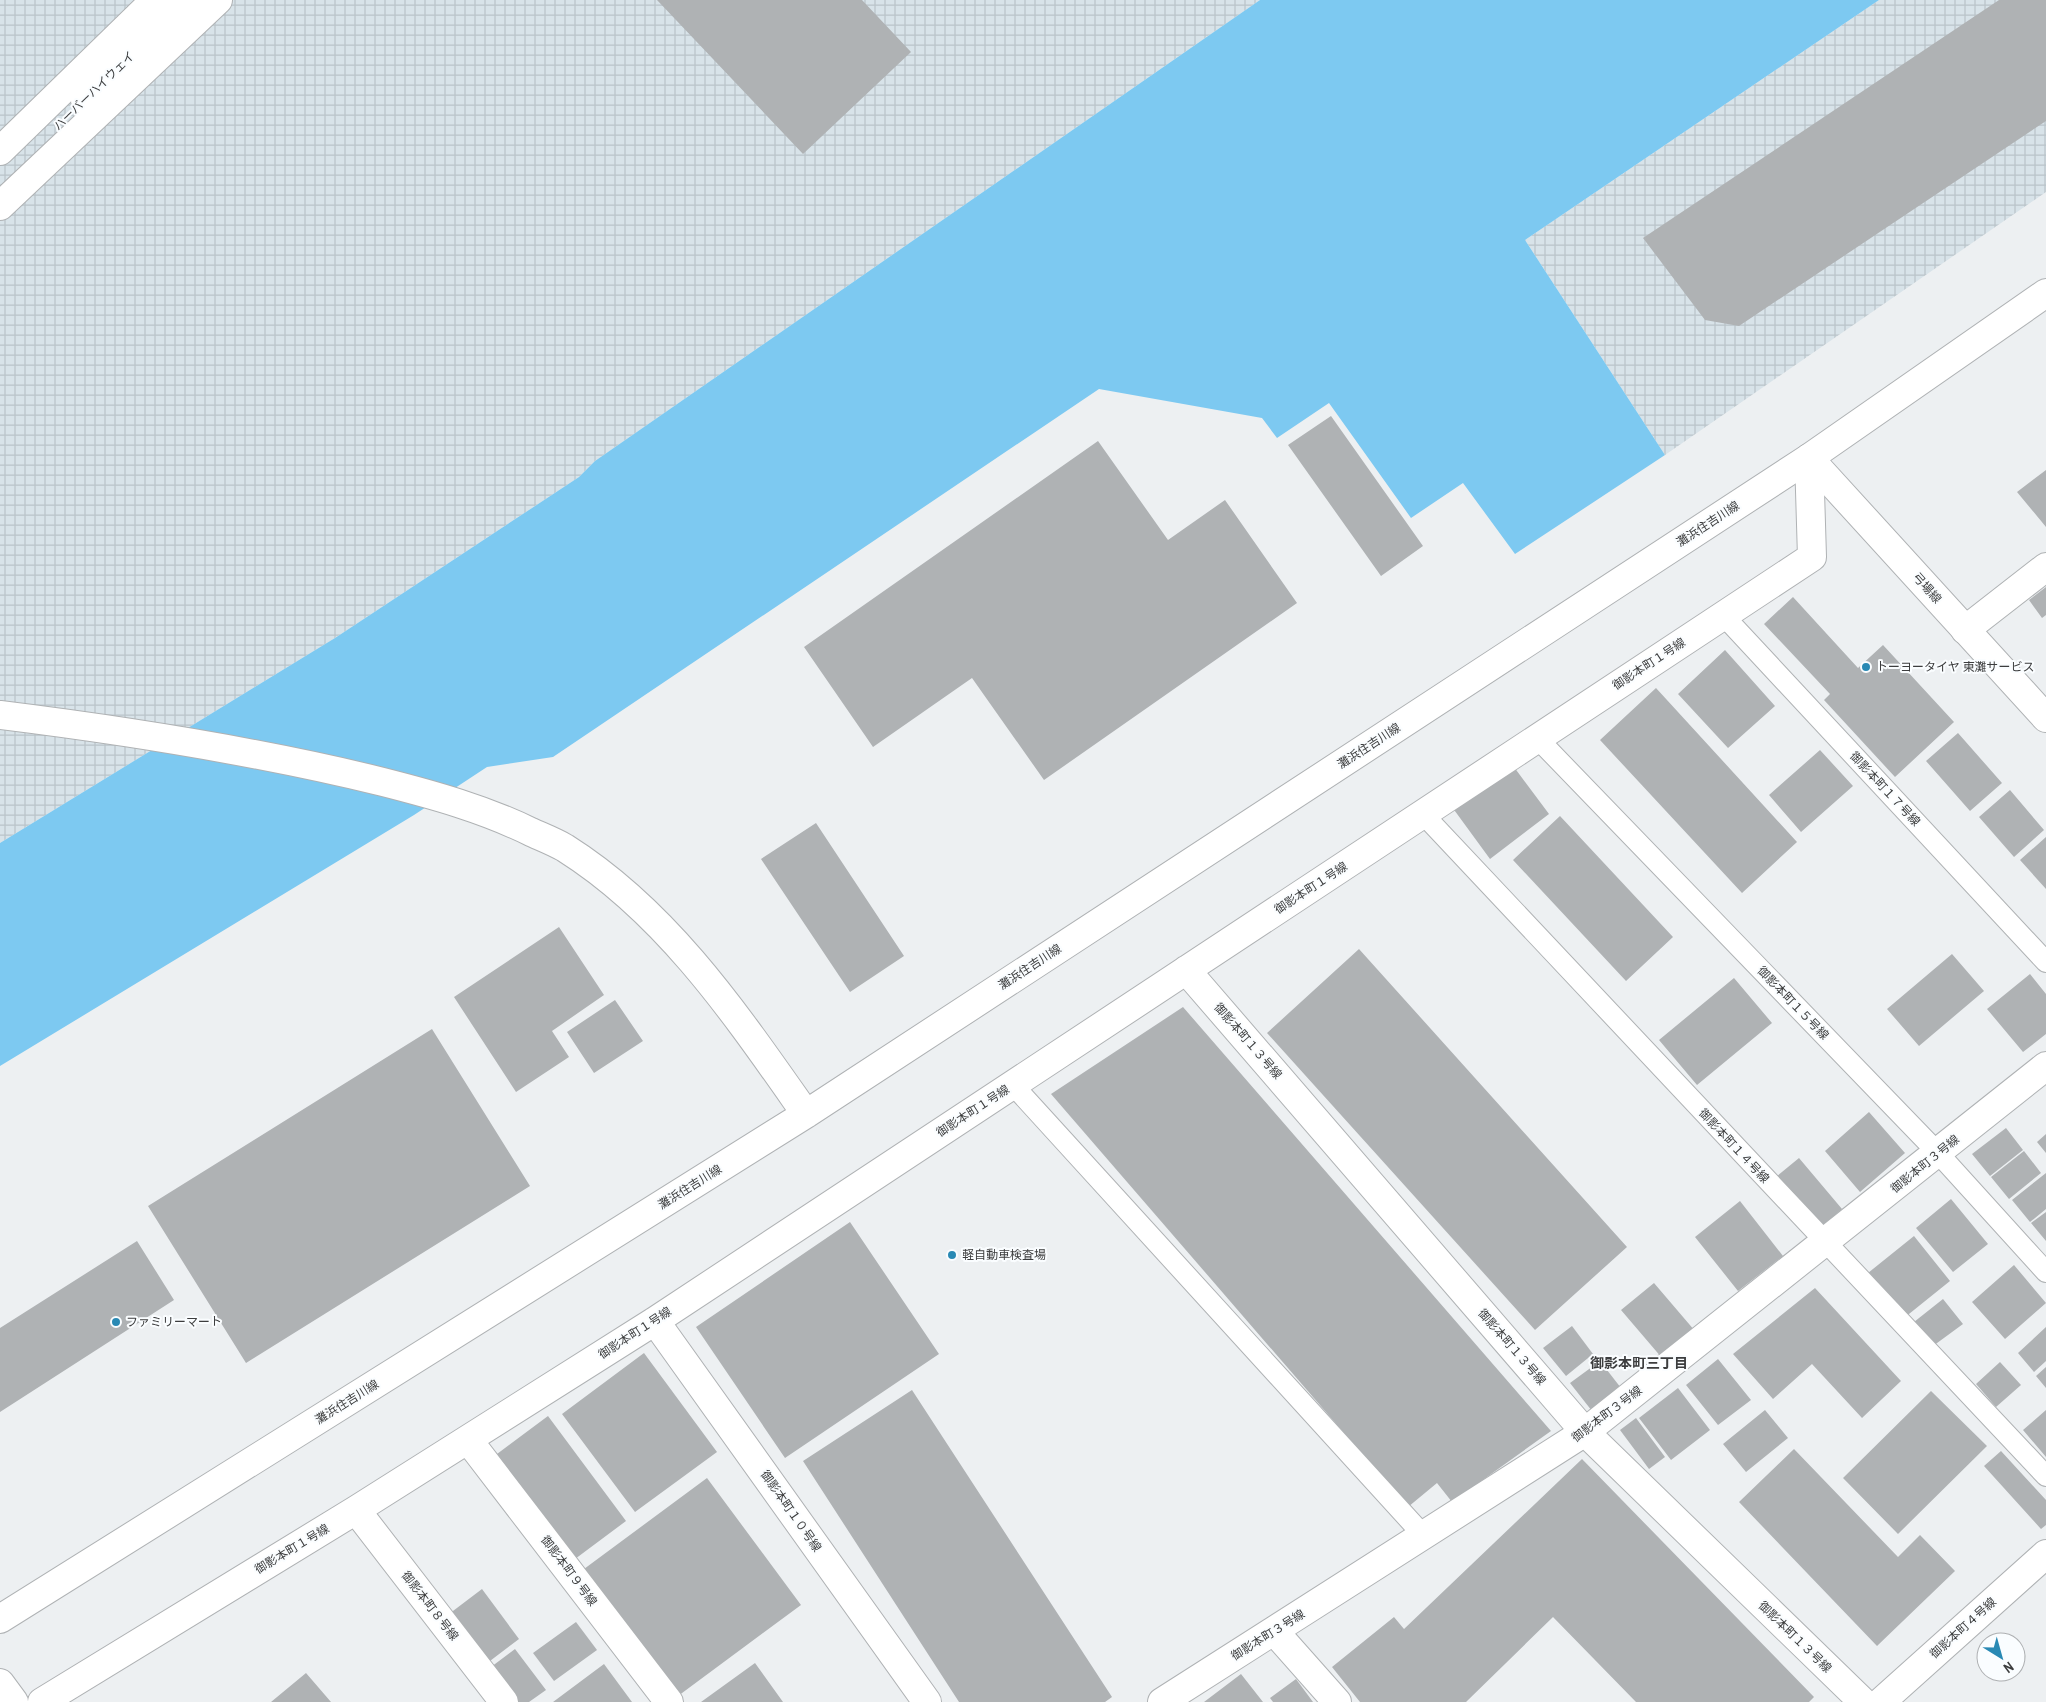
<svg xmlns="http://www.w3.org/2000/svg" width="2046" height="1702" viewBox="0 0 2046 1702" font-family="'Archivo Narrow','Noto Sans JP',sans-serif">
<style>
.industrial{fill:url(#industrial-grid)}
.water{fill:#7dc9f1}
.building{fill:#afb2b4}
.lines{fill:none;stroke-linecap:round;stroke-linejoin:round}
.service-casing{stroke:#afb2b4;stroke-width:22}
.minor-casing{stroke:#afb2b4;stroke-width:30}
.tertiary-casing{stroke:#afb2b4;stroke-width:30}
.service{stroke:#fff;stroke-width:20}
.minor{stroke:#fff;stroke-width:28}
.tertiary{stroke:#fff;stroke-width:28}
.poi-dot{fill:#2989b4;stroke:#fafdff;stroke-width:2}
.labels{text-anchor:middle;stroke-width:4;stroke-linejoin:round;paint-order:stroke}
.street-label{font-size:12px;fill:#3c3d3e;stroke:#fafdff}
.poi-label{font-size:12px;fill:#3c3d3e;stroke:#fafdff;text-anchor:start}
.neighbourhood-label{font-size:14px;font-weight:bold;fill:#3c3d3e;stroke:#fafdff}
</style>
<defs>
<pattern id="industrial-grid" width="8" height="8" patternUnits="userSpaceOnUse" patternTransform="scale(1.25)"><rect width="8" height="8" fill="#d8e3e9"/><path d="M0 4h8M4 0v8" fill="none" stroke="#bac4c9"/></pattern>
</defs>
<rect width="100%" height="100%" fill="#edf0f2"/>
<!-- industrial -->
<path class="industrial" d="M0,0H1260L595,461L579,477L335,638L0,843Z
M1879,0H2046V192L1665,455L1525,240Z"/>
<!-- water -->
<path class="water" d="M1260,0H1879L1525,240L1665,455L1515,554L1463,483L1411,518L1329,403L1277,438L1262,418L1099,389L553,757L487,767L414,815L0,1066V843L335,638L579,477L595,461Z"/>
<!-- building -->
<path class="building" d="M657,0H862L911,52L803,154Z
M1999,0H2046V121L1739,326L1705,320L1643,238Z
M1331,416L1423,546L1381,576L1288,445Z
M1098,441L1168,540L1225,500L1297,603L1044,780L972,678L873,747L804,647Z
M2046,470V527L2017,492Z
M2046,587V615L2042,618L2029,600Z
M1793,597L1858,668L1883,645L1954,722L1895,777L1824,700L1830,694L1764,624Z
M1725,650L1775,706L1728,748L1678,694Z
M1656,688L1797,842L1742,893L1600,740Z
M1958,733L2002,783L1970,811L1926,761Z
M1820,750L1853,786L1801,832L1769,795Z
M1511,763L1549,814L1490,859L1452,807Z
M2010,790L2044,830L2014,857L1979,817Z
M1560,816L1673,937L1626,981L1513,860Z
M816,823L904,956L850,992L761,859Z
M2046,837V889L2020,860Z
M559,927L604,995L552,1031L569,1057L516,1092L454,997Z
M1359,949L1627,1247L1535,1330L1267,1033Z
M1952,954L1984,991L1919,1046L1887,1009Z
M2030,974L2046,994V1034L2023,1052L1987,1009Z
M1734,978L1772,1023L1697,1085L1659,1040Z
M615,1000L643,1041L594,1073L567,1032Z
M1183,1007L1551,1431L1452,1502L1437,1483L1408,1507L1051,1094Z
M432,1029L530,1186L246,1363L148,1206Z
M1869,1112L1905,1153L1860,1192L1825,1151Z
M2006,1128L2023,1150L1990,1176L1972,1154Z
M2046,1134V1153L2037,1142Z
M2024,1151L2041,1173L2009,1199L1991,1177Z
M1799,1158L1842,1209L1820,1228L1776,1177Z
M2046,1173V1209L2030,1222L2012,1200Z
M1951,1199L1988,1244L1953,1272L1916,1228Z
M1740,1201L1783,1256L1738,1291L1695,1237Z
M2046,1212V1241L2031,1223Z
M850,1222L939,1354L785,1458L696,1327Z
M1914,1236L1950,1281L1904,1318L1868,1273Z
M137,1241L174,1300L0,1412V1328Z
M2014,1265L2046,1303L2005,1339L1972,1302Z
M1654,1283L1695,1331L1662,1358L1621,1310Z
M1815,1288L1901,1381L1862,1418L1812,1364L1773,1399L1733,1354Z
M1943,1299L1963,1324L1933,1346L1914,1322Z
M1572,1326L1593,1354L1566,1376L1543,1348Z
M2046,1327V1361L2034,1372L2018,1353Z
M644,1353L717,1452L635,1512L562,1414Z
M1718,1359L1751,1400L1718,1425L1686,1385Z
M1600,1361L1621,1388L1592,1411L1570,1383Z
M2000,1362L2021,1385L1996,1407L1976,1384Z
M2046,1367V1388L2036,1376Z
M1678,1388L1710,1430L1671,1460L1639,1418Z
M912,1390L1112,1697L1105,1702H959L803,1461Z
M1931,1391L1987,1446L1898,1534L1843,1478Z
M1765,1410L1788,1438L1746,1472L1723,1444Z
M2046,1410V1457L2023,1430Z
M548,1416L626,1521L571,1562L493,1457Z
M1636,1418L1665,1457L1649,1469L1620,1430Z
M1794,1449L1898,1557L1920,1535L1955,1571L1877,1646L1739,1502Z
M2001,1451L2046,1500V1525L2041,1529L1984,1466Z
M1582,1459L1814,1697L1809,1702H1636L1553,1617L1466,1702H1360L1332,1667L1394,1617L1404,1629Z
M707,1478L801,1605L678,1696L584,1569Z
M482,1589L519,1639L486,1664L449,1614Z
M576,1622L597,1650L554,1681L533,1653Z
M515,1649L546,1690L529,1702H517L491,1667Z
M755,1663L783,1702H701Z
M604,1664L632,1702H553Z
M306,1673L331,1702H271Z
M1241,1674L1263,1702H1204Z
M1296,1679L1313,1702H1273L1270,1698Z"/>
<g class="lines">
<defs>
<path id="service" d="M1723,615L2046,962
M1537,738L1938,1153L2046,1272
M1423,814L2046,1476
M1013,1085L1424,1536"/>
<path id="minor" d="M1965,630L2046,567
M1186,970L1585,1432L1863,1702
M655,1321L927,1702
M469,1441L669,1702
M356,1510L504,1702
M1274,1631L1337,1702
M42,1702L356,1510L655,1321L1812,557L1809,458
M1162,1702L1585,1432L2046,1066
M1881,1702L2046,1554"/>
<path id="tertiary" d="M85,100L188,0
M0,151L155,0
M0,206L218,0
M1809,458L2046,718
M0,715C129,731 257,751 383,782C434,795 484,809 531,832C542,837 555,842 565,848C668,913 737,1016 806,1114
M0,1619L806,1114L1809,458L2046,293
M0,1683L14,1702"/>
</defs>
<!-- service casing -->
<use href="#service" class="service-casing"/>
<!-- minor casing -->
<use href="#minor" class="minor-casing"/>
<!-- tertiary casing -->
<use href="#tertiary" class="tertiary-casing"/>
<!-- service -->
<use href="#service" class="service"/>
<!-- minor -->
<use href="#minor" class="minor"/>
<!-- tertiary -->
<use href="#tertiary" class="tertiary"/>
</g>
<!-- markers -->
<g class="poi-dot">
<circle cx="1866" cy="667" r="5"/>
<circle cx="952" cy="1255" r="5"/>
<circle cx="116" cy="1322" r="5"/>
</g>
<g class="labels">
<!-- street labels -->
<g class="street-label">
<text transform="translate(94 91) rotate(-44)" y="4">ハーバーハイウェイ</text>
<text transform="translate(1708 524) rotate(-33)" y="4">灘浜住吉川線</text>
<text transform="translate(1927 588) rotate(48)" y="4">弓場線</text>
<text transform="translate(1649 664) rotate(-33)" y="4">御影本町１号線</text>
<text transform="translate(1369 746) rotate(-33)" y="4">灘浜住吉川線</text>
<text transform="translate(1885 789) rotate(47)" y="4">御影本町１７号線</text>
<text transform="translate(1311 888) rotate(-33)" y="4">御影本町１号線</text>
<text transform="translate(1030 967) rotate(-33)" y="4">灘浜住吉川線</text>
<text transform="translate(1793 1003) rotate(46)" y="4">御影本町１５号線</text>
<text transform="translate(1248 1041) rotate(49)" y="4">御影本町１３号線</text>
<text transform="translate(973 1111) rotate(-33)" y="4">御影本町１号線</text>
<text transform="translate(1734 1146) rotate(47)" y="4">御影本町１４号線</text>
<text transform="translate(1925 1164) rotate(-39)" y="4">御影本町３号線</text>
<text transform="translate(690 1187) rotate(-32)" y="4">灘浜住吉川線</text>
<text transform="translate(635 1333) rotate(-33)" y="4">御影本町１号線</text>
<text transform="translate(1512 1347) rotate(49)" y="4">御影本町１３号線</text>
<text transform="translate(347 1402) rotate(-32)" y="4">灘浜住吉川線</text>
<text transform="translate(1607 1414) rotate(-37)" y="4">御影本町３号線</text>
<text transform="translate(791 1511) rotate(55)" y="4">御影本町１０号線</text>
<text transform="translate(292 1549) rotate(-31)" y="4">御影本町１号線</text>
<text transform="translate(569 1571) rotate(53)" y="4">御影本町９号線</text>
<text transform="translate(430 1606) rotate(52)" y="4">御影本町８号線</text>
<text transform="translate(1963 1628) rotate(-42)" y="4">御影本町４号線</text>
<text transform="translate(1268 1635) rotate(-32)" y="4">御影本町３号線</text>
<text transform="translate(1795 1637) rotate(44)" y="4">御影本町１３号線</text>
</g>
<!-- poi labels -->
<g class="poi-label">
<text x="1876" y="671">トーヨータイヤ 東灘サービス</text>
<text x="962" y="1259">軽自動車検査場</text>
<text x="126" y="1326">ファミリーマート</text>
</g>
<!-- neighbourhood labels -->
<g class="neighbourhood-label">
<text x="1639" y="1368">御影本町三丁目</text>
</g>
</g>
<!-- north arrow -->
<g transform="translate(2001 1657) rotate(143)"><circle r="24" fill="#fafdff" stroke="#aeb0b2"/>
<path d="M0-4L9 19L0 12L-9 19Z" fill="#2989b4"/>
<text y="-8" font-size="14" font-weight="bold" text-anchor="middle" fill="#3c3d3e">N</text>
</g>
</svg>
